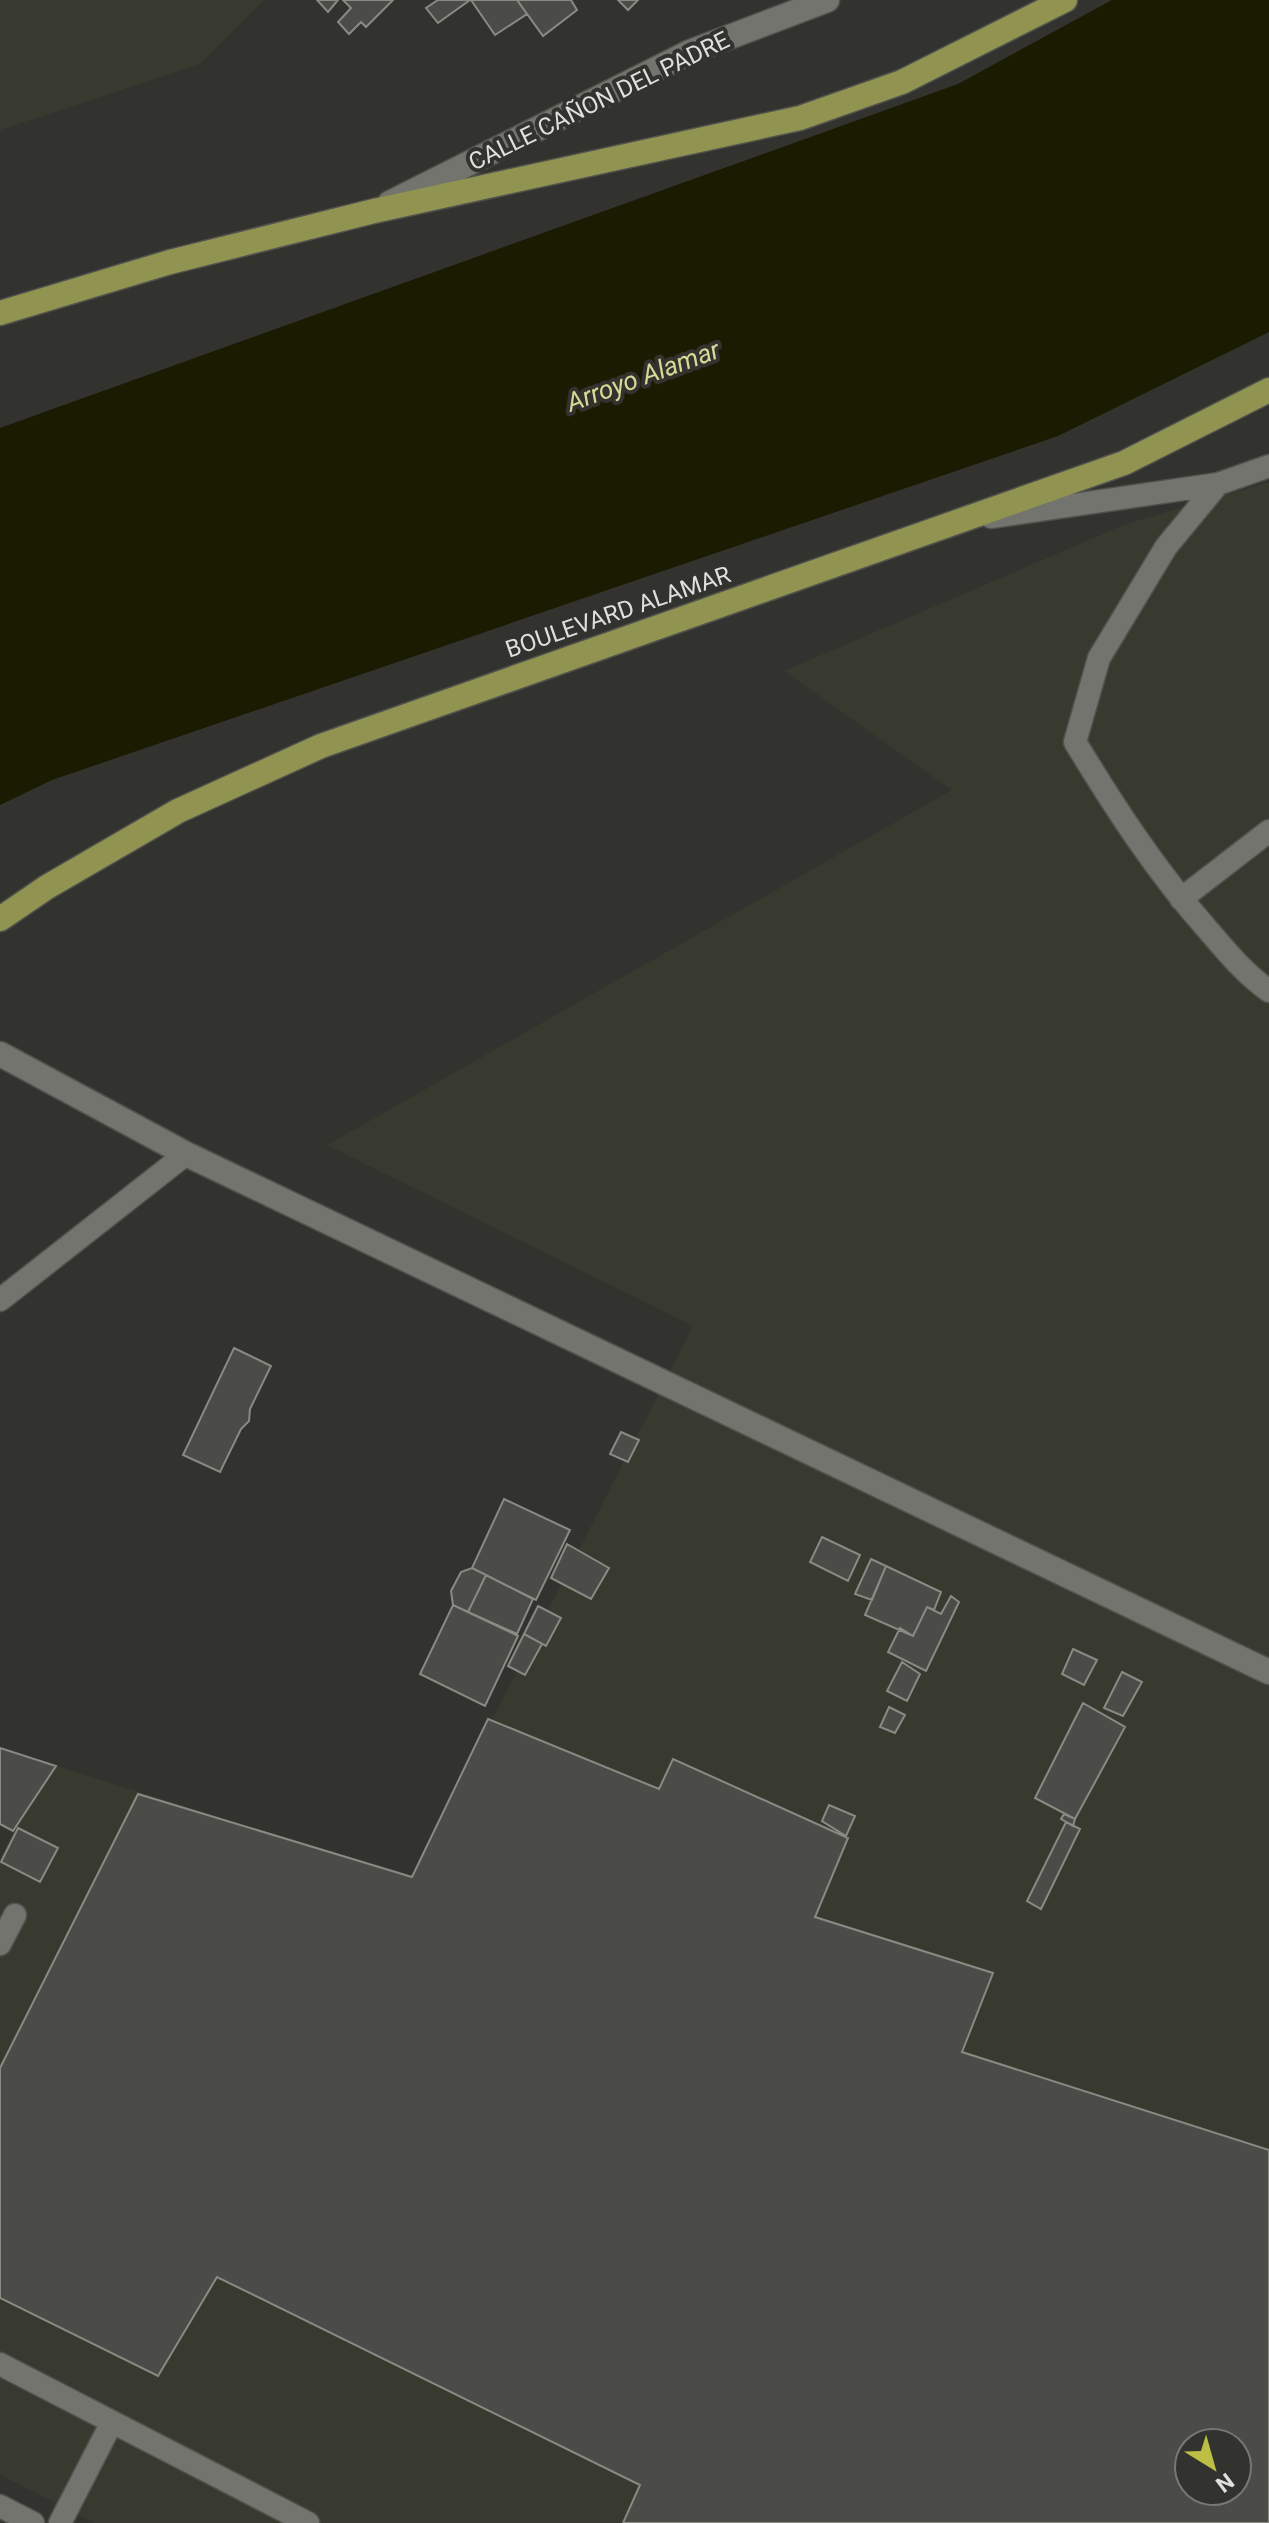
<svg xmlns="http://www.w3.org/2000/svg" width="1269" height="2523" viewBox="0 0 1269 2523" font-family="Roboto,sans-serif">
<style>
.built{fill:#393a2f;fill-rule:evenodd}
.water{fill:#1a1b00}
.building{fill:#4b4b47;stroke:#8a8a85;stroke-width:2;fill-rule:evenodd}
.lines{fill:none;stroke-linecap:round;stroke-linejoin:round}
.lane-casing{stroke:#51514d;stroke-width:25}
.street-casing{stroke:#51514d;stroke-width:27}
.highway-casing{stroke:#51514d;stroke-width:27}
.lane{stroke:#74746f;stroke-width:22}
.street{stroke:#74746f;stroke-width:24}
.highway{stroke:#919450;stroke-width:24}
.labels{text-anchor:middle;stroke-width:8;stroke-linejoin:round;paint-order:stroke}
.street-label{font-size:24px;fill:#dfdfdc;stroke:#32322e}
.water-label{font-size:26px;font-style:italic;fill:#d6da96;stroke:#32322e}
</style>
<rect width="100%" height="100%" fill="#32322e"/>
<!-- built -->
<path class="built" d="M0,0H264L200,64L0,130Z
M1269,482V2523H95L0,2475V1859L13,1831L56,1766L412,1877L693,1326L327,1145L952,790L784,671L1126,524ZM1189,2443H1237V2491H1189Z"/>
<!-- water -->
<path class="water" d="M1112,0H1269V332L1058,436L52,780L0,805V428L958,84Z"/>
<!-- building -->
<path class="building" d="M317,0H338L328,12Z
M343,0H393L366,27L361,22L349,34L338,22L351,8Z
M438,0H470L438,23L426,8Z
M471,0H517L527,14L495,35Z
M517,0H571L577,10L543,36Z
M618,0H638L628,10Z
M234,1348L271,1366L250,1409L249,1421L241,1429L220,1472L183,1455Z
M621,1432L639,1440L628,1462L610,1454Z
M504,1499L570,1530L536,1600L472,1568Z
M822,1537L860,1555L848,1581L810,1562Z
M567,1544L609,1568L591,1599L551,1578Z
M871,1559L886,1566L872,1600L855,1594Z
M886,1566L941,1592L934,1610L927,1607L913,1636L865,1615Z
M472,1568L486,1575L468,1612L453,1605L451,1591L461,1572Z
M486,1575L533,1599L517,1634L468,1612Z
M951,1596L959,1602L926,1671L888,1652L900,1628L913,1636L927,1607L941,1614Z
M453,1605L518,1636L485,1706L420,1674Z
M538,1606L561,1618L546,1646L524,1634Z
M524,1634L542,1644L525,1675L508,1666Z
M1073,1649L1097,1660L1084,1685L1062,1674Z
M902,1662L920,1674L907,1701L887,1691Z
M1122,1672L1142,1682L1123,1716L1104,1708Z
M1083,1703L1125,1727L1075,1819L1035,1798Z
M889,1707L905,1715L895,1733L880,1727Z
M488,1719L659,1789L673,1759L848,1838L815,1917L993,1973L962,2052L1269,2150V2523H623L640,2485L217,2277L158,2376L0,2298V2068L138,1794L412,1877ZM1189,2443H1237V2491H1189Z
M0,1748L56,1766L13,1831L0,1824Z
M829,1805L855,1816L846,1836L822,1821Z
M1064,1814L1075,1819L1073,1826L1061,1819Z
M1066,1822L1080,1829L1041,1909L1027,1901Z
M18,1828L58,1848L40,1882L1,1862Z"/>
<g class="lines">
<defs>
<path id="lane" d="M1218,484L1166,547L1099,658L1075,742C1115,808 1156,871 1208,930C1227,952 1245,974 1269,991
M991,517L1218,484L1269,466
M1181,899L1269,831
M0,1300L186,1154
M0,1944L15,1915
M0,2364L308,2523
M0,2506L33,2523
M60,2523L112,2422"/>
<path id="street" d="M390,203L690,52L827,0
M0,1054L186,1154L1269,1672"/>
<path id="highway" d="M0,313L170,262L374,211L800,118L902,82L1065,0
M0,919L47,887L178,811L321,746L1124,463L1269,390"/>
</defs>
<!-- lane casing -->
<use href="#lane" class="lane-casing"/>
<!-- street casing -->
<use href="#street" class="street-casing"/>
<!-- highway casing -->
<use href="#highway" class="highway-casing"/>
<!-- lane -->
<use href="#lane" class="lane"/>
<!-- street -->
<use href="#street" class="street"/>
<!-- highway -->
<use href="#highway" class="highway"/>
</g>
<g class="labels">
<!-- street labels -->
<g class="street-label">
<text transform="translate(599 101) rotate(-26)" y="8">CALLE CAÑON DEL PADRE</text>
<text transform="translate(618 612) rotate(-19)" y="8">BOULEVARD ALAMAR</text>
</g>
<!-- water labels -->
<g class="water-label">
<text transform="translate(643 376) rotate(-20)" y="9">Arroyo Alamar</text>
</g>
</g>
<!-- north arrow -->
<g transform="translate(1213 2467) rotate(143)"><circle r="38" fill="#32322e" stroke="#777774" stroke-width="2"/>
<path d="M0-6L14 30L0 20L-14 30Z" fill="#bcbf44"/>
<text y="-12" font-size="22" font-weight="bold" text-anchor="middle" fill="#dfdfdc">N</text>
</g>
</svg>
